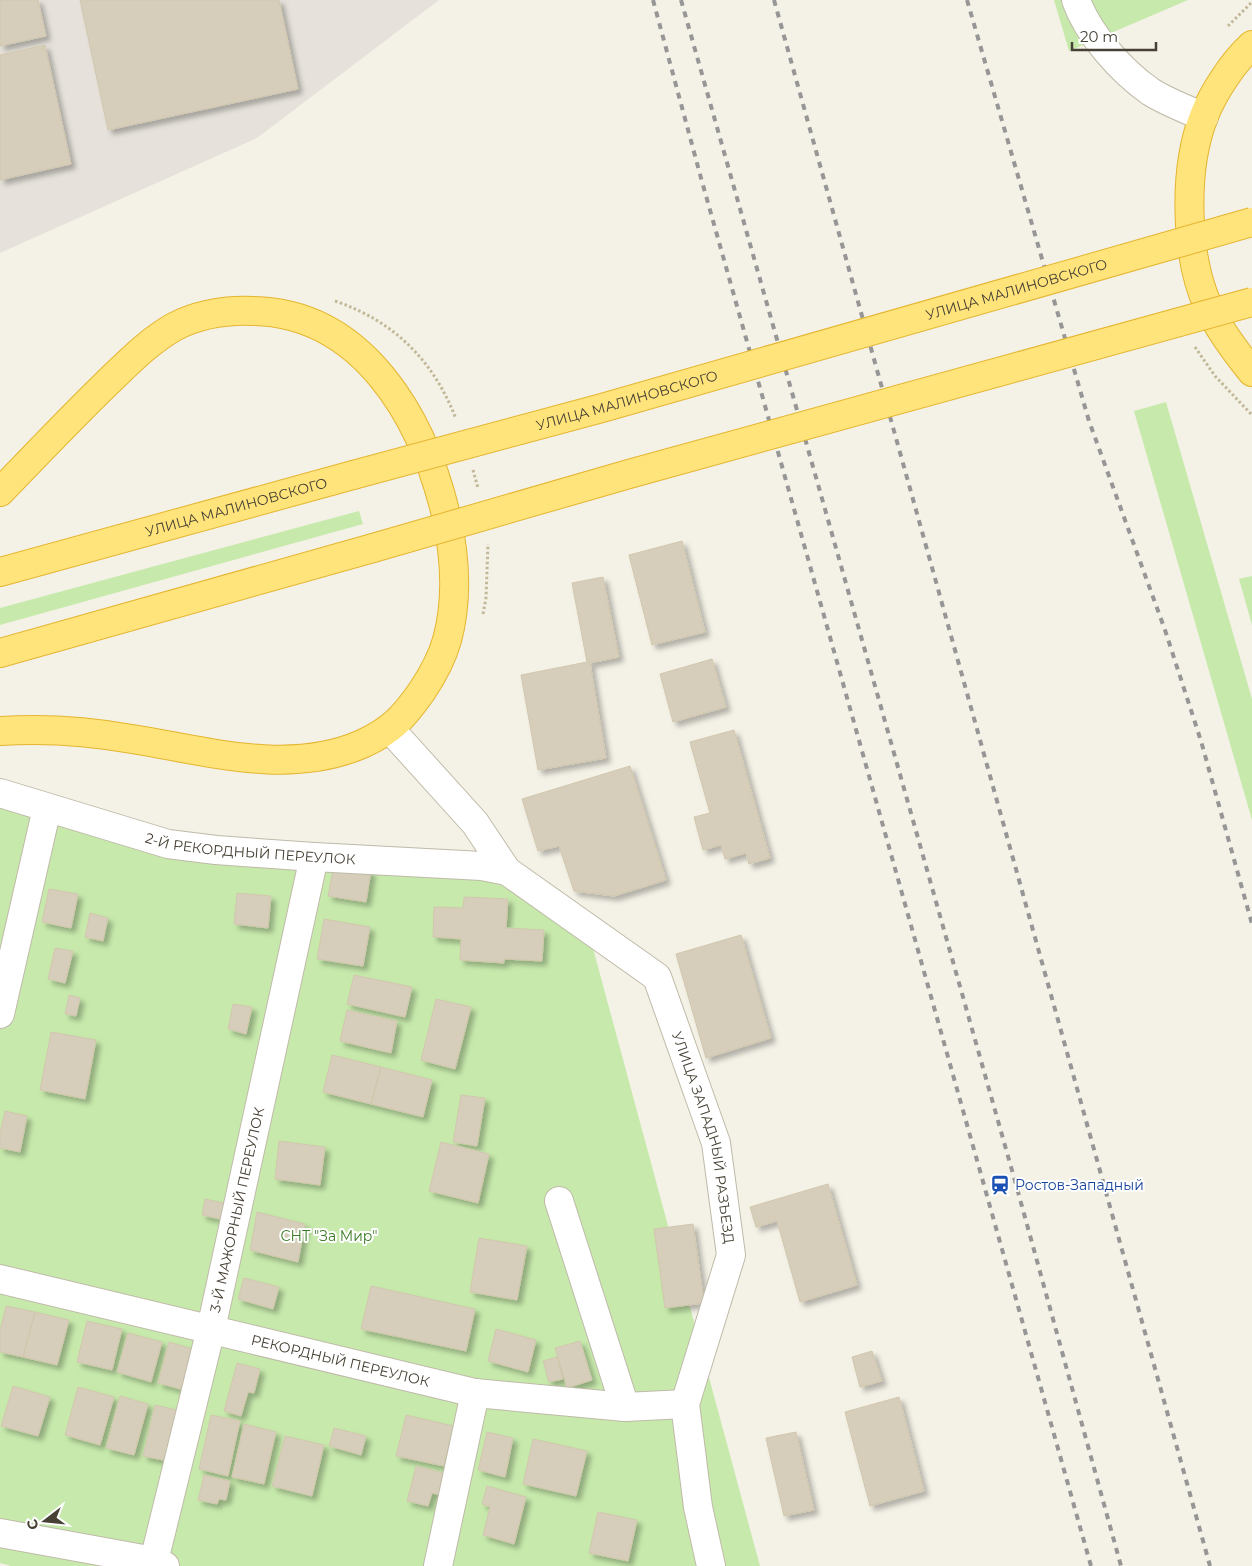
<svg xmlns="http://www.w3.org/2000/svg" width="1252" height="1566" viewBox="0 0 1252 1566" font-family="Montserrat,sans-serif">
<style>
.industrial{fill:#e6e2db}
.green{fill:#c7eaac}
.building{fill:#d6ceba;stroke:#d1c7ad;filter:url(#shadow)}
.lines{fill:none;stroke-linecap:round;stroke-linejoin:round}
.minor-casing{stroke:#bfbaa8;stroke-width:30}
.trunk-casing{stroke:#e4b52f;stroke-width:30}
.path{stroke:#c2b898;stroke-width:3;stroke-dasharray:2.5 2.5;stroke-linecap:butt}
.minor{stroke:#fff;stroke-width:28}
.trunk{stroke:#ffe47c;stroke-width:28}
.rail{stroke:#969696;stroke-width:4;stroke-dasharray:6 6;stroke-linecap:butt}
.trunk-bridge-casing{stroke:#e4b52f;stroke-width:30;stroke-linecap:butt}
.trunk-bridge{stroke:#ffe47c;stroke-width:28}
.labels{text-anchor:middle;stroke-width:4;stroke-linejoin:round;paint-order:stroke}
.street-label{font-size:14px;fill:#474135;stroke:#fff}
.transit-label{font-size:14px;fill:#164399;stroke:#fff;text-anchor:start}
.park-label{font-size:14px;fill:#3c7b25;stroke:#fff}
</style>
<defs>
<filter id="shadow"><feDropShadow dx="4.5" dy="4.5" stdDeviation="2.5" flood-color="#0004"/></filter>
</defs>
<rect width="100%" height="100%" fill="#f4f1e6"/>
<!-- industrial -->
<path class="industrial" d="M0,0H439L257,138L0,253Z"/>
<!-- green -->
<path class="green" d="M1054,0H1188L1069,51Z
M1166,402L1252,699V820L1134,411Z
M359,511L363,524L0,625V608Z
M1252,576V625L1239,579Z
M0,790L176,837L514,865L584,915L760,1566H11L0,1563Z"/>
<!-- building -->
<path class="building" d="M0,0H38L46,36L0,46Z
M80,0H279L298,89L108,130Z
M45,45L71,164L0,180V55Z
M682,541L705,632L652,645L629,555Z
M603,577L619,657L590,663L606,758L538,770L521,675L587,662L572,583Z
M712,659L726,707L673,722L660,674Z
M734,730L770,858L749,864L746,853L725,859L721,845L703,850L694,817L710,813L690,742Z
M630,766L666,880L614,896L574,891L559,846L538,851L522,799Z
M334,865L371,871L366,902L328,896Z
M49,889L78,894L71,928L42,922Z
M237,893L271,896L268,928L234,924Z
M464,897L508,899L506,928L544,930L542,961L504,959V963L460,960L461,939L433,937L434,907L463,908Z
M90,913L108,918L103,941L85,937Z
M324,919L370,927L363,966L317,959Z
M741,935L771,1038L706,1058L676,954Z
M55,948L73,951L65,983L48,979Z
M354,975L412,987L405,1017L347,1004Z
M69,995L80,998L76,1016L65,1014Z
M436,999L471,1007L455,1069L421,1060Z
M233,1004L252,1007L246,1034L228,1029Z
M347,1010L397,1021L391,1053L340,1041Z
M51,1032L96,1040L85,1099L40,1090Z
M332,1055L381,1067L371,1104L323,1092Z
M381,1067L432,1080L423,1117L371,1104Z
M461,1095L485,1098L477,1146L453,1142Z
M5,1111L27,1116L20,1152L0,1148V1133Z
M279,1141L325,1147L320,1185L275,1179Z
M441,1142L489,1154L478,1203L429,1191Z
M828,1184L857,1285L800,1302L777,1221L756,1227L750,1207Z
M205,1199L232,1205L228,1221L202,1215Z
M257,1212L305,1224L298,1262L250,1250Z
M693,1224L704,1303L665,1308L654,1229Z
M479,1238L527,1246L517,1300L470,1292Z
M244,1278L279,1287L273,1309L238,1299Z
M371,1286L475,1309L466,1351L361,1329Z
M6,1306L35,1312L23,1357L0,1352V1330Z
M35,1312L69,1320L57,1365L23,1357Z
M87,1321L122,1329L112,1370L77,1362Z
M496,1329L536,1340L528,1372L488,1361Z
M128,1333L162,1342L151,1382L117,1372Z
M580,1341L592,1380L567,1388L555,1348Z
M169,1342L196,1350L184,1390L158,1383Z
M872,1351L882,1381L860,1387L852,1357Z
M557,1357L563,1379L549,1382L543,1361Z
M237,1363L260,1369L254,1393L248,1392L241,1416L224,1411Z
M13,1386L50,1397L38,1436L1,1426Z
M78,1387L114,1397L100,1445L65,1435Z
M120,1396L148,1404L134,1455L106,1448Z
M899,1397L924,1491L870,1506L845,1412Z
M155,1405L185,1412L173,1462L143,1456Z
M211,1415L240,1421L228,1476L199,1469Z
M406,1415L453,1426L444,1466L396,1456Z
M244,1424L276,1432L264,1484L232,1477Z
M334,1428L366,1436L361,1455L329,1446Z
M487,1432L513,1438L505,1477L478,1470Z
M796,1432L814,1510L784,1516L766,1438Z
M285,1436L324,1445L312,1496L272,1486Z
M533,1439L587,1451L576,1496L523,1484Z
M416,1466L451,1475L446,1496L432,1493L428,1506L407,1501Z
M204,1475L230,1481L226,1500L219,1499L217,1504L198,1500Z
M487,1486L526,1497L514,1544L483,1535L490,1507L482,1504Z
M598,1512L637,1520L628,1561L589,1553Z"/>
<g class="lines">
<defs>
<g id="minor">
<path d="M1076,0C1088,34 1121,71 1151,92C1167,102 1186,109 1204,117"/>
<path id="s1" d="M390,729L475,823L507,871L657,977L716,1143L731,1255L685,1404L698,1507L711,1566"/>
<path id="s2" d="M0,793L168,844L216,850L314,857L482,866L507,871"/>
<path d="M0,1014L47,808"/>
<path d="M559,1201L625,1407"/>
<path id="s3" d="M0,1279L475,1393L625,1407L685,1404"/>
<path d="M0,1533L154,1561L165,1566"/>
<path id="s4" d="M154,1561L211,1329L314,857"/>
<path d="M438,1566L475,1393"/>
</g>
<g id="trunk">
<path d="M1252,45C1233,62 1213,93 1204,116C1183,169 1185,255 1208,306C1219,330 1235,351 1252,372"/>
<path d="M0,492C35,456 70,419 106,384C128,363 148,342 174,327C199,314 226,310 253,311C364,313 423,419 446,515C455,555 458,600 447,640C442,658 432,676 422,691C404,717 391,731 362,744C289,776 207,751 132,739C88,731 45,728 0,731"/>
<path id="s5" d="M0,572L353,475"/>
<path d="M0,653L373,548"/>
</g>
</defs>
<!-- minor casing -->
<use href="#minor" class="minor-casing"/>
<!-- trunk casing -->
<use href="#trunk" class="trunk-casing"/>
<!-- path -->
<path class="path" d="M1228,26L1252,2
M335,301C394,321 434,361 456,419
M1195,347L1215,376L1252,415
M473,470L478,488
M483,614L486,598L488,544"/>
<!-- minor -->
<use href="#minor" class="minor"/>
<!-- trunk -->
<use href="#trunk" class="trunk"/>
<!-- rail -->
<path class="rail" d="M653,0L701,178L1091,1566
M681,0L1015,1181L1121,1566
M774,0L1210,1566
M967,0L1089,421L1165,630L1201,741L1252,924"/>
<defs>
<g id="trunk-bridge">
<path id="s6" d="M353,475L602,408L1252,222"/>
<path d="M373,548L629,474L1252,302"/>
</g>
</defs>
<!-- trunk-bridge casing -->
<use href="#trunk-bridge" class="trunk-bridge-casing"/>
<!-- trunk-bridge -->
<use href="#trunk-bridge" class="trunk-bridge"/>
</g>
<!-- icons -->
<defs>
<symbol id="station-bare" viewBox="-9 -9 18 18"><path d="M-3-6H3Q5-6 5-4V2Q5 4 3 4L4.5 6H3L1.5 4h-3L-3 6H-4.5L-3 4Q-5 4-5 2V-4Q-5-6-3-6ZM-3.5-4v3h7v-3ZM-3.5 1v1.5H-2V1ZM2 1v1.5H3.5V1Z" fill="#1a4fb4" stroke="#fff" stroke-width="2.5" paint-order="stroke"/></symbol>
</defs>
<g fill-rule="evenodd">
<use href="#station-bare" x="986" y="1171" width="28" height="28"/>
</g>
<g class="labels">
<!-- street labels -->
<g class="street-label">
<text dy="5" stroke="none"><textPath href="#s6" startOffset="689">УЛИЦА МАЛИНОВСКОГО</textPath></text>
<text dy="5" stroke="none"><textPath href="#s6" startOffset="284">УЛИЦА МАЛИНОВСКОГО</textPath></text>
<text dy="5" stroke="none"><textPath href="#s5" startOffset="245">УЛИЦА МАЛИНОВСКОГО</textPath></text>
<text dy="5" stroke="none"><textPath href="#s2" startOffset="258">2-Й РЕКОРДНЫЙ ПЕРЕУЛОК</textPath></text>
<text dy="5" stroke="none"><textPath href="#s1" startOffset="536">УЛИЦА ЗАПАДНЫЙ РАЗЪЕЗД</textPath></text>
<text dy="5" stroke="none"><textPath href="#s4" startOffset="361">3-Й МАЖОРНЫЙ ПЕРЕУЛОК</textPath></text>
<text dy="5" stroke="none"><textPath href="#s3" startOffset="350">РЕКОРДНЫЙ ПЕРЕУЛОК</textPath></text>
</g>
<!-- transit labels -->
<g class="transit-label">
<text x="1015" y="1190">Ростов-Западный</text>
</g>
<!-- park labels -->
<g class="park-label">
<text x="329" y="1241">СНТ "За Мир"</text>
</g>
</g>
<!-- north arrow -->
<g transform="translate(45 1521) rotate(254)" stroke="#ffffff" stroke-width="4" paint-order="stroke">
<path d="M0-4L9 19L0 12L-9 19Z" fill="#474135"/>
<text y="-8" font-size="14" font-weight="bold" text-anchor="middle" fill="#474135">С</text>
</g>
<!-- scale -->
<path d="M1072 42v8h84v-8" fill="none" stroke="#474135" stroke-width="2.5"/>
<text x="1080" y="42" font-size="15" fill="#474135" stroke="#ffffff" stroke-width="4" paint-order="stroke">20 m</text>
</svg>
